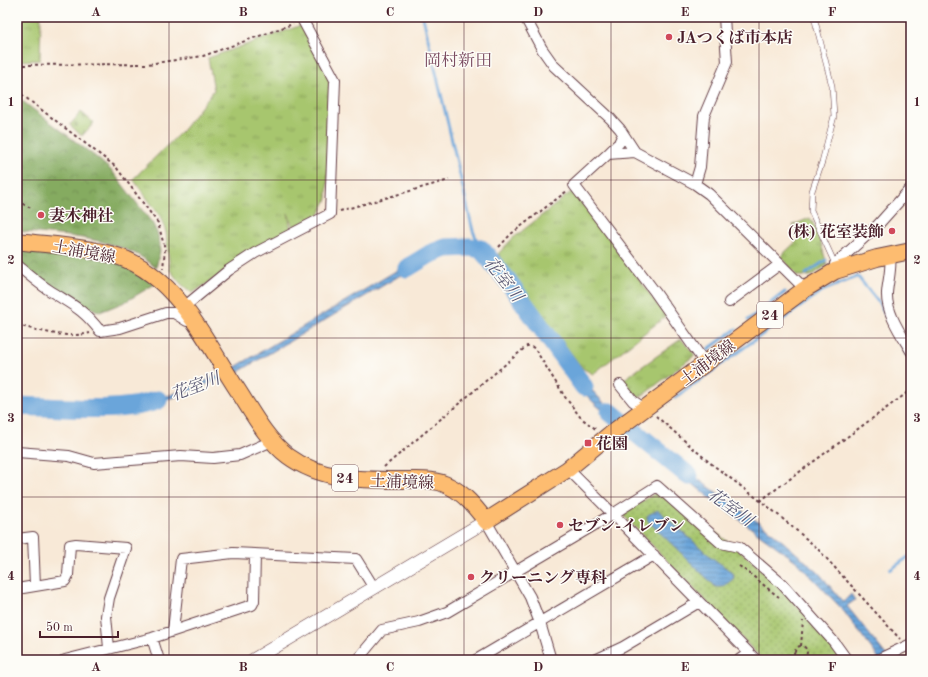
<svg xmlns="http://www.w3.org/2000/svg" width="928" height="677" viewBox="0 0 928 677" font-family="'Old Standard TT','Noto Serif JP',serif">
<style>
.grass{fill:url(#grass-tufts);stroke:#78724c}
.forest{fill:url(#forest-crowns);stroke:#686546}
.cemetery{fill:url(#cemetery-stones);stroke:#78724c}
.park{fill:url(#park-dots);stroke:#78724c}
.water{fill:url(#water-rules);stroke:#5a6282}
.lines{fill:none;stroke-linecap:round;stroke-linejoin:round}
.stream{stroke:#6aa5da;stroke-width:3}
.river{stroke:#6aa5da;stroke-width:19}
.service-casing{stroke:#643d45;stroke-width:6}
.minor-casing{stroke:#643d45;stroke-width:12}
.tertiary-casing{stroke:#643d45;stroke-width:14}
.primary-casing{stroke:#643d45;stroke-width:18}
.path{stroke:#643d45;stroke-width:2;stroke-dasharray:3 3;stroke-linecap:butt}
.service{stroke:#fff;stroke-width:5}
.minor{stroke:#fff;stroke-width:10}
.tertiary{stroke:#fff;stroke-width:13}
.primary{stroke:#fdbc70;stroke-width:16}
.grid{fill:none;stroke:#4a1f2b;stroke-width:1;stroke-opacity:0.55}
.poi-dot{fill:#d1495b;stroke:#fdfcf7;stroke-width:1.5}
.labels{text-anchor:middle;stroke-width:3;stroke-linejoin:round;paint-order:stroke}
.shield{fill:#fdfcf7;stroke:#806168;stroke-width:1}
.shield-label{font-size:15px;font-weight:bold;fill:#4a1f2b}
.poi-label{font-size:16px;font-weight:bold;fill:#4a1f2b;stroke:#fdfcf7;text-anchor:start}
.street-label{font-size:16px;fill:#4a1f2b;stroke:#fdfcf7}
.neighbourhood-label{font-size:17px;fill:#7b4c61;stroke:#fdfcf7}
.water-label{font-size:17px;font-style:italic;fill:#575571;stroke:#fdfcf7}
.neatline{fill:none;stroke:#4a1f2b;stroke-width:1.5}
.grid-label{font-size:13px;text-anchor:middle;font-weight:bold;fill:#4a1f2b}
</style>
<defs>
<pattern id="grass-tufts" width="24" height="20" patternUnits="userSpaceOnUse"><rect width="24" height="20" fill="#a7c66e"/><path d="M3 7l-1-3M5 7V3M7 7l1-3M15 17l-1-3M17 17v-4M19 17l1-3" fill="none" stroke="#8aa05b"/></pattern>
<pattern id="forest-crowns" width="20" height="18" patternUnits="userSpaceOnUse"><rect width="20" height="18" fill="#85ab61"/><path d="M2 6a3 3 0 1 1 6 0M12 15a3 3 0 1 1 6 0" fill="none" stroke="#6f8b50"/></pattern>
<pattern id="cemetery-stones" width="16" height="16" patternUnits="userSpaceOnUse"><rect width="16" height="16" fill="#a7c66e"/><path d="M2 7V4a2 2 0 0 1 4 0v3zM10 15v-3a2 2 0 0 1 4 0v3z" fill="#8aa05b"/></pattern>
<pattern id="park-dots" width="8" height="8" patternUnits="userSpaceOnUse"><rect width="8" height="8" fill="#a7c66e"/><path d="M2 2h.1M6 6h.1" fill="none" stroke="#8aa05b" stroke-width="1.8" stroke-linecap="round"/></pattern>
<pattern id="water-rules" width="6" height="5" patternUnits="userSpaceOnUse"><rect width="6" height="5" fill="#6aa5da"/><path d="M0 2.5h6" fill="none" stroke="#5986b1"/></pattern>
</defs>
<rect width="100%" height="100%" fill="#fdfcf7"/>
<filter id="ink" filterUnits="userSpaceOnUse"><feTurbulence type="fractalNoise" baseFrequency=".025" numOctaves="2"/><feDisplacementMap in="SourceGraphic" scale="8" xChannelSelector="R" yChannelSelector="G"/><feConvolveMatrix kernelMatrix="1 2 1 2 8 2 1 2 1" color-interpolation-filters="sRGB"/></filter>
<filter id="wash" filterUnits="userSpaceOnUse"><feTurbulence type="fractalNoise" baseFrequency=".012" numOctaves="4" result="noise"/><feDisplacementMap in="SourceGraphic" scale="16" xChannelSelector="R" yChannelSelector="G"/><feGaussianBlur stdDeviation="0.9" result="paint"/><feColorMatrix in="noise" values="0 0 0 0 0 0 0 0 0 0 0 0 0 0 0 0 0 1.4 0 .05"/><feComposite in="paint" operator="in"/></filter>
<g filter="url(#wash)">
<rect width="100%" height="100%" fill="#f8e9d7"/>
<!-- grass -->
<path class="grass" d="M17,17H41L40,60L17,61Z
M302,25L329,76L331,89L327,199L319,215L293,227L288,213L291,230L192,293L180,283L170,270L166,232L160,216L133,179L183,130L214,90L208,58Z
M571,192L576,194L666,316L593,374L582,368L498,254L512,239Z
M810,218L818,232L827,265L811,276H797L781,256L800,238L793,225Z
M681,339L695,355L638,399L626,387L623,380Z"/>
<!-- forest -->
<path class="forest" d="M17,97L96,157L112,171L153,224L158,235L160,251L156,268C122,236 61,236 17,231Z
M17,246L76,253L126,265L155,284L125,302L100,312L67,297L48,286L17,261Z"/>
<!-- cemetery -->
<path class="cemetery" d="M81,112L94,123L82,136L70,125Z"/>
<!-- park -->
<path class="park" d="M656,493L661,494C687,513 715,531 740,551C779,583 811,620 842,660H763L624,516L625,512Z"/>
<!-- water -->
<path class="water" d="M429,251L431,257L240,371L155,405L136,410L134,405C169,398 205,382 237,366Z
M571,365C588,389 610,407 628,429L772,532L819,573L843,602L851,594L855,600L847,606L890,660H880L842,609L796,561L710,498L596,405L582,391L565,370Z
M658,510L711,557L733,573L734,578L723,587H716L648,521L647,518L648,515Z"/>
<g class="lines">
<!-- stream -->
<path class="stream" d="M423,17L473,231L481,249
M906,187L911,181
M806,274L826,260
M748,320L785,292
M701,350L703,353L736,329
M675,398L822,291L856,277H858L879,303L911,362
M890,570L911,555"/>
<!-- river -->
<path class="river" d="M407,268L430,254L446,248L470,247L481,249L508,281L584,387
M17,406C58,407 121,414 158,400
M610,412L689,476"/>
</g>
</g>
<g filter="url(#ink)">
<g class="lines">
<defs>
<path id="service" d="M814,17L832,86L834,116L822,162L812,191L811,211L835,264"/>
<path id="minor" d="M525,17L542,49L554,66L610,118L620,129L635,152L695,184L709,194L805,289
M635,152L608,154L574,185L655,292L705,363
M608,154L619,143L623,134
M695,184L700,167L704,116L727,62L724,17
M890,255C892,268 888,280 887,293C886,313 901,334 911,351
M17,265C27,273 38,283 49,290C72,305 82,308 100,331L120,328L166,313H174L187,321L191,318
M835,271V264L876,227L911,188
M729,302L780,264
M184,307L229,270L255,253L330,214L335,80L301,17
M620,385L633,401L645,409
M17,452L69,456L94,463L181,456L213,458L240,455L272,441
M568,469L613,514L657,486L721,543L739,547L782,584L834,642L847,660
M486,521L530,597L540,623L551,660
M17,539L33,537L35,586
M17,589L65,581L68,575L70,545L76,544L126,548L109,598L106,616L109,648
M173,631L181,559L233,553L356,559L374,588
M152,638L159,660
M65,660L152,638L252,605L254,601L255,554
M357,660L382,630L419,622L447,612L613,514L756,660
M476,660L654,555
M595,660L623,647L699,602
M739,660L749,653
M877,660L911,644"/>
<path id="tertiary" d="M253,660L486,521"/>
<path id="primary" d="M17,241C48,245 80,246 110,254C174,270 204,339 237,389C252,412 266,439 288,456C323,482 367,480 408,480C422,480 436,479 449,486C465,494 475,507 486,521L568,469L609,435L805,289L835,271L877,258L911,251"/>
</defs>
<!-- service casing -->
<use href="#service" class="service-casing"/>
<!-- minor casing -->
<use href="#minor" class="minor-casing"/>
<!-- tertiary casing -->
<use href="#tertiary" class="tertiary-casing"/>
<!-- primary casing -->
<use href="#primary" class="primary-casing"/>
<!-- path -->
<path class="path" d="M17,65L148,64L203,56L293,24
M17,91L116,167L158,223L165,249L163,268
M17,201L31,208
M339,211L449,180
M499,247L511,234L567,191
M17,325C41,331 66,339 90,333
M656,416L709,462L771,509L816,547L900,639
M384,467L527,346H531L535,349L565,397L581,418L597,430
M760,501L911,390
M739,566C753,575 765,587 779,597
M801,646L803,621
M795 652a6 6 0 1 1 12 0a6 6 0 1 1-12 0Z
M783,660L795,653"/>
<!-- service -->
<use href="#service" class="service"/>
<!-- minor -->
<use href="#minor" class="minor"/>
<!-- tertiary -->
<use href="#tertiary" class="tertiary"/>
<!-- primary -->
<use href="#primary" class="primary"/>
</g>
</g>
<!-- grid -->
<path class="grid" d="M169,17V660M317,17V660M464,17V660M611,17V660M759,17V660M17,180H911M17,338H911M17,497H911"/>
<!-- markers -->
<g class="poi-dot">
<circle cx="669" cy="37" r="4"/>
<circle cx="41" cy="215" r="4"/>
<circle cx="892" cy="231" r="4"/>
<rect x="584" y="439" width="8" height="8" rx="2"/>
<circle cx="560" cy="525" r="4"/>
<circle cx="471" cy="577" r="4"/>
</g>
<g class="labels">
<!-- shield labels -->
<g class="shield">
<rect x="757" y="302" width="26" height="26" rx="3"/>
<rect x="332" y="465" width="26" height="26" rx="3"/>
</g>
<g class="shield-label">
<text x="770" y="320">24</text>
<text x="345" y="483">24</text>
</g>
<!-- poi labels -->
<g class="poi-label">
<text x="677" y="43">JAつくば市本店</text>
<text x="49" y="221">妻木神社</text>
<text x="884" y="237" text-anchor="end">(株) 花室装飾</text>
<text x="596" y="449">花園</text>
<text x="568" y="531">セブン-イレブン</text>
<text x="479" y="583">クリーニング専科</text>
</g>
<!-- street labels -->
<g class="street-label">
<text transform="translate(84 251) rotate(10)" y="6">土浦境線</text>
<text transform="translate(707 362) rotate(-37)" y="6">土浦境線</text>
<text transform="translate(402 481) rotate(2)" y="6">土浦境線</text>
</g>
<!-- neighbourhood labels -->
<g class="neighbourhood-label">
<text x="458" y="66">岡村新田</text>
</g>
<!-- water labels -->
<g class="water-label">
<text transform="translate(504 279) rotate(52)" y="6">花室川</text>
<text transform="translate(195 386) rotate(-21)" y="6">花室川</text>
<text transform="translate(731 507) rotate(36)" y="6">花室川</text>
</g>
</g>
<!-- margin -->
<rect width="928" height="677" fill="none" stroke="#fdfcf7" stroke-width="44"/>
<!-- scale -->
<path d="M40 631v6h78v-6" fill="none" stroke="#4a1f2b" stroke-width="2"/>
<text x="46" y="631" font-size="12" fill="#4a1f2b" stroke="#fdfcf7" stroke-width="3" paint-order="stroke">50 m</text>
<rect x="22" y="22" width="884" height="633" class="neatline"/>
<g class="grid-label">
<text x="96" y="16">A</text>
<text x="243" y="16">B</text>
<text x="390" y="16">C</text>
<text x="538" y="16">D</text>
<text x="685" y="16">E</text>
<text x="832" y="16">F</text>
<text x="11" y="106">1</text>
<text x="917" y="106">1</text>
<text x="11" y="264">2</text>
<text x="917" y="264">2</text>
<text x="11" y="422">3</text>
<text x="917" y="422">3</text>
<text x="11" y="580">4</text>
<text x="917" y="580">4</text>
<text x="96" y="671">A</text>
<text x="243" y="671">B</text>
<text x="390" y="671">C</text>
<text x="538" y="671">D</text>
<text x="685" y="671">E</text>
<text x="832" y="671">F</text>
</g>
</svg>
